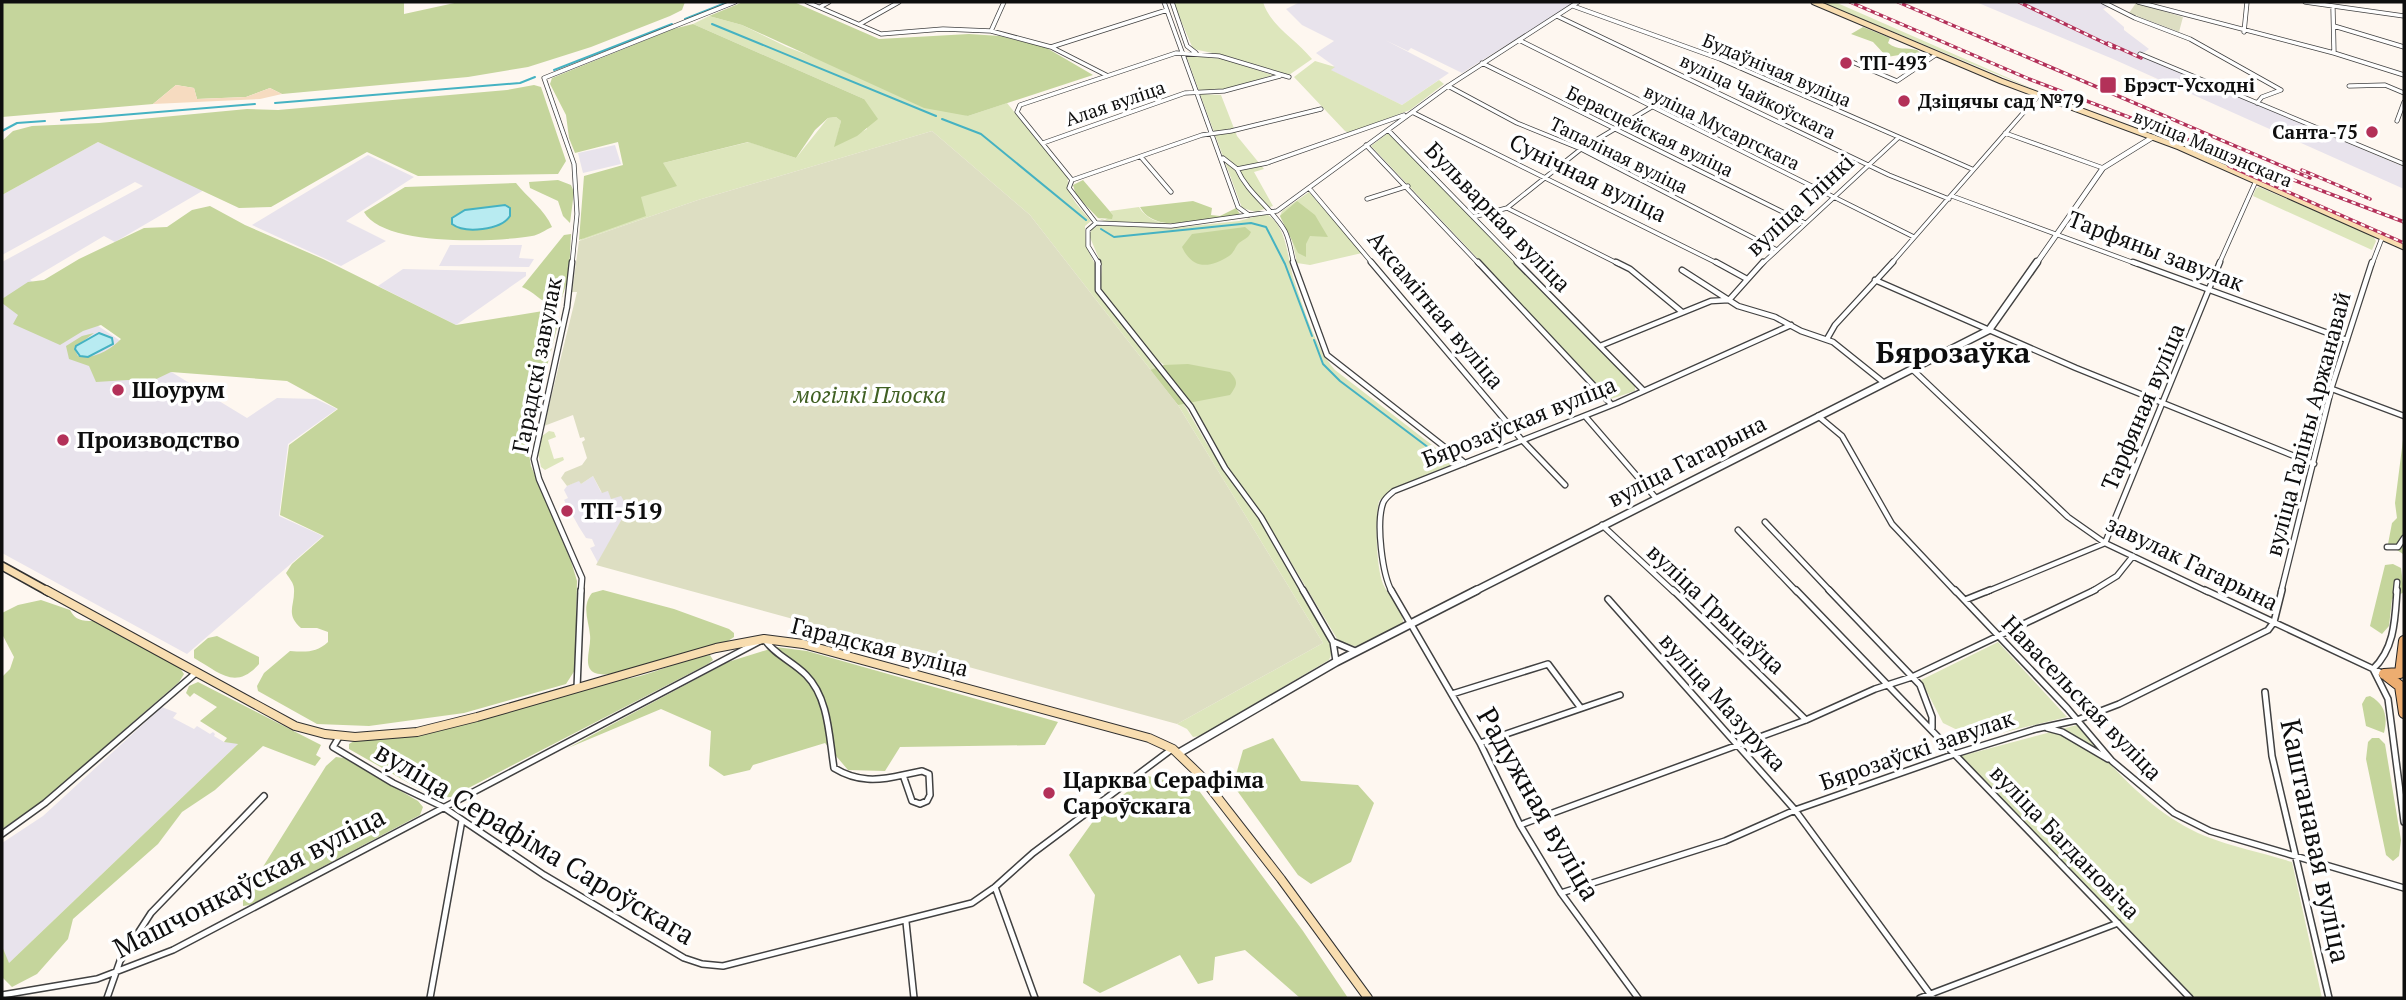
<svg xmlns="http://www.w3.org/2000/svg" width="2406" height="1000" viewBox="0 0 2406 1000" font-family="'PT Serif',serif">
<style>
.industrial{fill:#e8e3ec}
.green{fill:#dde6bc}
.forest{fill:#c5d59c}
.sand{fill:#f6dbc0}
.cemetery{fill:#dddec2}
.water{fill:#b8ebf1;stroke:#45b2c2;stroke-width:2}
.lines{fill:none;stroke-linecap:round;stroke-linejoin:round}
.stream{stroke:#45b2c2;stroke-width:2}
.minor-far2-casing{stroke:#414141;stroke-width:5}
.minor-far1-casing{stroke:#414141;stroke-width:7}
.minor-casing{stroke:#414141;stroke-width:8}
.tertiary-far2-casing{stroke:#414141;stroke-width:6}
.tertiary-far1-casing{stroke:#414141;stroke-width:9}
.tertiary-casing{stroke:#414141;stroke-width:10}
.secondary-far2-casing{stroke:#303030;stroke-width:7}
.secondary-far1-casing{stroke:#303030;stroke-width:10}
.secondary-casing{stroke:#303030;stroke-width:10}
.primary-casing{stroke:#1f1f1f;stroke-width:12}
.minor-far2{stroke:#fff;stroke-width:3.5}
.minor-far1{stroke:#fff;stroke-width:4.5}
.minor{stroke:#fff;stroke-width:5}
.tertiary-far2{stroke:#fff;stroke-width:4.5}
.tertiary-far1{stroke:#fff;stroke-width:6}
.tertiary{stroke:#fff;stroke-width:7}
.secondary-far2{stroke:#f8ddb0;stroke-width:5}
.secondary-far1{stroke:#f8ddb0;stroke-width:7}
.secondary{stroke:#f8ddb0;stroke-width:8}
.primary{stroke:#edad70;stroke-width:10}
.rail-casing{stroke:#b33159;stroke-width:3.5}
.rail{stroke:#fff;stroke-width:2;stroke-dasharray:4.5;stroke-linecap:butt}
.poi-dot{fill:#b33159;stroke:#fff;stroke-width:2.5}
.labels{text-anchor:middle;stroke-width:7;stroke-linejoin:round;paint-order:stroke}
.far-poi-label{font-size:19px;font-weight:bold;fill:#0e0e0e;stroke:#fff;text-anchor:start}
.far-street-label{font-size:19px;fill:#0e0e0e;stroke:#fff}
.street-label{font-size:23px;fill:#0e0e0e;stroke:#fff}
.poi-label{font-size:23px;font-weight:bold;fill:#0e0e0e;stroke:#fff;text-anchor:start}
.park-label{font-size:23px;font-style:italic;fill:#406023;stroke:#fff}
.near-street-label{font-size:28px;fill:#0e0e0e;stroke:#fff}
.district-label{font-size:30px;font-weight:bold;fill:#0e0e0e;stroke:#fff}
</style>
<rect width="100%" height="100%" fill="#fef7f0"/>
<!-- industrial -->
<path class="industrial" d="M1300,2H1575L1462,73L1411,48L1408,51L1385,40L1449,73L1402,105L1330,70L1334,66L1316,53L1334,41L1302,25L1286,9Z
M1976,2H2100L2108,7L2103,9L2124,27V30L2149,49L2140,55L2404,167V189L2113,59Z
M98,142L204,190L115,242L104,236L30,280L122,342L247,418L277,398L316,399L337,409L288,444L279,516L323,536L187,654L2,553V262L143,186L135,182L2,255V195Z
M615,145L621,164L583,173L578,153Z
M368,155L414,177L346,221L386,241L341,266L252,225Z
M450,245H522L519,258L534,259L529,267L439,266Z
M403,269L526,272V276L456,325L378,286Z
M593,476L601,492L608,491L621,495L628,508L598,563L590,548L595,546L592,539L586,538L579,527L564,500L568,498L564,490L567,486L580,480L581,484Z
M162,707L177,713L173,718L194,729L197,726L210,734L213,732L215,734L214,736L224,742L239,743L8,964L2,946V843L43,816Z"/>
<!-- green -->
<path class="green" d="M1173,2H1263C1271,27 1296,39 1312,59L1289,75L1227,56L1193,49Z
M1820,2H1835L2045,94Z
M709,16L742,25L787,47L968,116L1007,103L1068,178C1066,196 1080,207 1091,221L1085,226L1086,246L1096,266L1095,290L1184,404L1207,444L1257,515L1330,641L1332,653L1329,660L1200,736L1193,737L1187,729L1177,724L1323,643L1178,405L1030,215L932,131L698,200L579,241L641,197L663,163L749,142L796,158L828,118L836,117L841,121L835,146L867,129L864,99L693,24Z
M1186,55L1223,59L1273,75L1222,91H1199Z
M1315,61L1335,67L1331,70L1402,105L1439,80L1444,84L1410,110L1349,133L1345,131L1294,77Z
M1200,94L1221,95L1237,136L1264,169L1254,172L1273,206L1256,212L1242,208Z
M1388,133L1635,385V391L1611,399L1371,146Z
M2259,187L2373,236L2376,241L2372,250L2253,196L2256,188Z
M1309,192L1362,253L1310,265L1297,263L1292,240L1280,216L1282,211Z
M1139,207C1146,219 1159,223 1171,224C1154,224 1111,227 1098,218L1105,220L1113,215L1110,211Z
M1260,215H1268C1288,228 1287,259 1294,280C1304,309 1315,347 1335,370L1454,462L1452,467L1392,489L1379,501C1375,520 1376,567 1383,584C1389,597 1404,609 1403,623L1358,647L1339,642L1263,516L1226,466L1201,419L1164,365L1152,355L1100,290L1102,266L1089,235L1092,229L1099,225L1174,228L1239,221Z
M549,431L554,432L556,437L548,440L554,459L563,457L564,460L545,470L541,467L538,453L542,436Z
M1998,642L2067,717L1976,739L1943,723L1921,680Z
M2077,725C2112,768 2152,814 2205,836C2233,847 2263,853 2292,862L2322,998H2195L1961,756Z"/>
<!-- forest -->
<path class="forest" d="M2,2H404V14L459,2H685L682,10L670,16L591,47L528,67L468,77L282,94L270,88L246,97L197,99L194,88L176,85L153,104L2,117Z
M743,2H794L879,39L969,34L1000,36L1045,47L1093,75L968,116L924,108L742,25L709,16Z
M693,24L864,99L878,119L857,136L834,147L841,121L836,117L828,118L815,130L796,158L748,142L663,163L677,186L641,197L646,216L579,240L584,176L623,165L618,142L575,153L569,138L566,115L550,84L552,78L673,29Z
M1863,27L1890,38L1888,43C1898,51 1906,47 1917,50L1926,58L1913,67L1907,65L1899,55L1887,57L1873,42L1851,34Z
M534,85L541,87L566,161L558,174L418,176L367,152L271,207L239,208L98,142L2,195V141L13,131L32,126L99,123L247,109L278,110L507,90Z
M558,180L571,185L574,192L570,223L563,216L558,201L530,188L529,182Z
M1083,180L1113,215L1112,219L1098,218L1076,195L1073,185Z
M516,183C527,197 545,210 552,227C545,230 539,235 532,236C497,242 383,247 364,212L405,187Z
M1193,201L1212,208L1211,215L1220,216L1236,208L1240,214L1232,218C1206,220 1155,235 1140,207Z
M1297,201L1315,215L1328,237L1310,236L1306,244V257L1298,253L1280,216Z
M210,206L245,225L323,259L456,325L543,311L558,324L527,443L531,466L571,561L577,581L575,670L566,684L464,713L369,726L317,724L258,691L257,686L264,673L290,651C306,652 316,653 328,642V632L317,628H301C285,614 295,606 294,589C294,583 289,578 286,573L292,564L324,536L280,515L289,445L338,409L287,381L171,372L148,383L128,380L96,382L89,366L69,359L66,346L82,336L94,333L74,348L78,356C94,360 111,349 121,339L101,325L83,331L60,345L13,324L18,315L2,303V299L28,282L44,280L79,259L144,228L167,227L192,210Z
M1245,227L1251,232C1248,239 1245,238 1239,243C1235,247 1234,253 1229,256C1209,269 1192,269 1182,247L1192,234Z
M571,234L569,275L561,301L551,305C539,300 534,292 522,287L564,235Z
M1188,364L1230,372C1239,382 1237,385 1230,395L1178,405L1150,370L1164,365Z
M2404,432V553L2403,554L2388,544L2392,523L2397,518L2395,503Z
M2393,564L2401,568L2404,592L2392,599L2389,626L2382,634L2370,626L2385,565Z
M603,590L674,609L729,629L734,633V637L728,641L610,674C576,678 592,651 590,635C589,621 581,607 592,593Z
M41,600L70,610C75,620 82,621 93,621L180,668L184,674L179,682L38,805L2,829V677L10,669L14,657L2,634V613L18,605Z
M217,636L259,657V664C235,691 219,672 194,658V650L208,638Z
M776,647L807,651L1058,722L1045,745L900,747L885,771L848,770L825,743L753,765L750,770L724,776L709,766L711,731L661,709L568,748L728,662Z
M710,655L713,660L708,664L451,797L435,798L349,749V744L354,741L403,736L617,680C650,678 678,659 710,655Z
M198,682L321,745L316,755L321,758L315,766L263,746L215,790L182,812L158,844L73,919L68,939L37,974L12,987L2,977V946L9,963L238,744L224,742L227,738L200,721L217,707L194,693L190,697L186,693L189,686Z
M2370,696C2385,704 2388,717 2384,733L2366,726L2362,704L2366,697Z
M1273,738L1301,781L1358,785L1374,803L1351,862L1311,884L1298,875L1233,785L1243,750Z
M2372,738H2379L2385,744L2401,840L2399,856L2393,861L2386,855L2366,759L2368,742Z
M336,757L344,758L418,801L423,807L420,815L250,905L243,906V899L326,766Z
M1148,776L1197,788L1303,931L1348,998H1300L1245,950L1215,957L1213,980L1198,984L1180,955L1100,993L1083,983L1095,895L1069,855L1099,813Z"/>
<!-- sand -->
<path class="sand" d="M176,85L194,88L197,99L246,97L270,88L282,94L260,99L153,104Z"/>
<!-- cemetery -->
<path class="cemetery" d="M2136,3L2183,17L2179,32L2129,13Z
M932,131L1030,215L1178,405L1323,643L1177,724L596,565L628,508L621,496L611,499L608,491L602,493L593,476L581,484L579,481L567,486L561,478L565,472L582,465L587,458L582,442L585,440L584,437L580,438L573,415L544,426L577,292H572L579,241L698,200Z"/>
<!-- water -->
<path class="water" d="M505,205L510,208V216C501,230 465,234 452,224V218L465,210Z
M99,333L112,338L113,344L88,357L80,356L75,349L76,346Z"/>
<g class="lines">
<!-- stream -->
<path class="stream" d="M685,19L728,2
M712,24L936,116
M554,70L672,24
M275,103L520,83L535,77
M942,119L981,134L1086,220
M61,120L255,104
M2,131L17,123L45,121
M1101,229L1114,237L1251,223L1266,227L1285,264L1312,336
M1314,340L1323,364L1340,381L1433,451"/>
<defs>
<path id="minor-far2" d="M807,2L881,34L943,29L991,31L1051,47L1106,75
M1164,2L1238,207L1249,215
M1172,2L1187,46L1196,53
M2103,2L2135,18L2190,39L2281,90L2262,97L2257,103
M2138,2L2334,53L2404,75
M2305,2L2404,16
M1573,6L1720,59L1972,169
M820,7L829,2
M2333,9L2334,53
M1557,16L1889,175L1949,199
M860,24L899,2
M2334,26L2404,47
M991,31L1004,2
M2244,32L2247,2
M1519,40L1914,237
M1051,47L1167,10
M2140,54L2404,164
M1845,59L1897,81L1937,54
M1482,63L1805,223
M1448,86L1517,123L1581,149L1777,250
M2349,86L2385,85L2404,93
M1412,112L1719,264
M2397,121L2404,102
M1388,130L1519,264
M2005,133L2103,168
M1043,143L1185,93L1224,91L1280,76
M1366,145L1479,264
M1141,157L1171,192
M1223,158L1237,169L1267,163L1404,115
M1237,169C1248,194 1272,208 1285,231C1290,241 1291,253 1294,264
M1072,180L1069,188L1096,223L1088,230V246L1099,264
M1072,180L1017,112L1020,105L1176,53L1219,56L1289,77
M1072,180L1202,135L1231,131L1321,109
M1309,188L1373,264
M1952,196L2137,264
M1367,199L1408,186
M1507,208L1619,264
M1473,217L1507,208L1581,149L1650,108
M1097,223L1171,226L1277,211L1448,86L1578,2
M572,264L577,214L574,164L544,78L735,2
M1762,264L1898,138
M1891,264L2038,96
M2219,264L2255,183
M2372,264L2382,238"/>
<path id="minor-far1" d="M572,262L567,307L534,459L539,479L582,578L581,592
M1098,262V290L1191,407L1225,468L1261,517L1304,592
M1293,262L1327,355L1465,463
M1371,262L1521,439L1565,485
M1478,262L1611,404
M1517,262L1643,390
M1616,262L1630,269L1682,312
M1716,262L1747,279
M2133,262L2347,340
M1682,270L1738,306L1775,317L1801,331L1833,342L1883,382
M1875,280L2076,368L2314,464
M1827,339L1835,325L1893,262
M1600,346L1711,301L1729,300L1763,262
M1912,369L2068,517L2105,543L2208,592
M2332,389L2404,416
M1585,416L1655,497
M1818,416L1842,436L1892,524L1956,592
M1765,522L1831,592
M1602,525L1674,592
M1738,530L1797,592
M2387,547H2398L2404,538
M1392,592C1382,574 1376,523 1383,503C1385,498 1389,495 1394,491L1617,403L1791,325
M1986,592L2105,543L2220,262
M2091,592L2117,576L2133,556
M2281,592L2332,386L2372,262
M2396,592L2397,582"/>
<path id="minor" d="M1303,590L1333,642L1336,661
M1391,590L1480,743L1520,825L1561,893L1638,998
M1673,590L1806,720
M1796,590L2190,998
M1829,590L1920,685L1932,717V728
M1955,590L2067,708L2112,761L2174,813L2210,831L2404,888
M2205,590L2384,674
M2397,590C2395,619 2395,648 2373,669L2388,699L2404,822
M1608,599L1795,810L1933,998
M1965,600L1990,590
M1334,642L1355,651
M577,688L581,590
M2265,692L2272,756L2329,998
M1452,694L1548,664L1580,707
M2047,728L2062,732L2108,759
M339,737L333,747L393,783L443,807L544,875L684,958L702,964L723,966L972,903L995,887L1033,853L1172,749
M1480,743L1620,695
M922,771L929,774L930,795L927,801L920,804L912,801L903,775Z
M1520,825L1806,720L1875,689L1912,677L2095,590
M2,834L45,803L197,672
M995,887L1035,998
M1561,893L1725,841L1795,810L1955,754L2036,729L2077,720L2119,704L2268,630L2274,622L2282,590
M906,922L914,998
M2,995L97,979L173,950L764,639C775,655 792,661 806,675C829,698 829,737 834,768C857,782 878,781 903,775
M107,998L120,961L151,913L264,796
M430,998L462,820
M1920,998L2118,923"/>
<path id="tertiary-far2" d="M2036,264L2103,168L2153,137"/>
<path id="tertiary-far1" d="M1473,592L1989,330L2037,262"/>
<path id="tertiary" d="M1179,753L1336,662L1477,590"/>
<path id="secondary-far2" d="M1814,2L2001,81L2179,147L2404,247"/>
<path id="secondary-far1" d="M2,566L49,592"/>
<path id="secondary" d="M46,590L295,726L325,734L355,737L417,732L477,717L716,648L764,639L803,644L1149,738L1173,749L1200,775L1281,879L1368,998"/>
<path id="primary" d="M2384,674L2400,673L2404,641
M2387,676L2400,686L2404,713"/>
</defs>
<!-- minor-far2 casing -->
<use href="#minor-far2" class="minor-far2-casing"/>
<!-- minor-far1 casing -->
<use href="#minor-far1" class="minor-far1-casing"/>
<!-- minor casing -->
<use href="#minor" class="minor-casing"/>
<!-- tertiary-far2 casing -->
<use href="#tertiary-far2" class="tertiary-far2-casing"/>
<!-- tertiary-far1 casing -->
<use href="#tertiary-far1" class="tertiary-far1-casing"/>
<!-- tertiary casing -->
<use href="#tertiary" class="tertiary-casing"/>
<!-- secondary-far2 casing -->
<use href="#secondary-far2" class="secondary-far2-casing"/>
<!-- secondary-far1 casing -->
<use href="#secondary-far1" class="secondary-far1-casing"/>
<!-- secondary casing -->
<use href="#secondary" class="secondary-casing"/>
<!-- primary casing -->
<use href="#primary" class="primary-casing"/>
<!-- minor-far2 -->
<use href="#minor-far2" class="minor-far2"/>
<!-- minor-far1 -->
<use href="#minor-far1" class="minor-far1"/>
<!-- minor -->
<use href="#minor" class="minor"/>
<!-- tertiary-far2 -->
<use href="#tertiary-far2" class="tertiary-far2"/>
<!-- tertiary-far1 -->
<use href="#tertiary-far1" class="tertiary-far1"/>
<!-- tertiary -->
<use href="#tertiary" class="tertiary"/>
<!-- secondary-far2 -->
<use href="#secondary-far2" class="secondary-far2"/>
<!-- secondary-far1 -->
<use href="#secondary-far1" class="secondary-far1"/>
<!-- secondary -->
<use href="#secondary" class="secondary"/>
<!-- primary -->
<use href="#primary" class="primary"/>
<defs>
<path id="rail" d="M1850,2L2029,79L2404,222
M1898,2L2310,178
M2019,2L2115,48
M2108,43L2141,58
M2229,166L2404,243
M2302,170L2370,199"/>
</defs>
<!-- rail casing -->
<use href="#rail" class="rail-casing"/>
<!-- rail -->
<use href="#rail" class="rail"/>
</g>
<!-- markers -->
<g class="poi-dot">
<circle cx="1846" cy="63" r="7"/>
<rect x="2099" y="76" width="18" height="18" rx="3.5"/>
<circle cx="1904" cy="101" r="7"/>
<circle cx="2372" cy="132" r="7"/>
<circle cx="118" cy="390" r="7"/>
<circle cx="63" cy="440" r="7"/>
<circle cx="567" cy="511" r="7"/>
<circle cx="1049" cy="793" r="7"/>
</g>
<g class="labels">
<!-- far-poi labels -->
<g class="far-poi-label">
<text x="1860" y="70">ТП-493</text>
<text x="2124" y="92">Брэст-Усходні</text>
<text x="1918" y="108">Дзіцячы сад №79</text>
<text x="2358" y="139" text-anchor="end">Санта-75</text>
</g>
<!-- far-street labels -->
<g class="far-street-label">
<text transform="translate(1777 70) rotate(23)" y="7">Будаўнічая вуліца</text>
<text transform="translate(1758 96) rotate(26)" y="7">вуліца Чайкоўскага</text>
<text transform="translate(1115 103) rotate(-19)" y="7">Алая вуліца</text>
<text transform="translate(1722 127) rotate(26)" y="7">вуліца Мусаргскага</text>
<text transform="translate(1650 131) rotate(26)" y="7">Берасцейская вуліца</text>
<text transform="translate(2213 148) rotate(23)" y="7">вуліца Машэнскага</text>
<text transform="translate(1619 155) rotate(26)" y="7">Тапаліная вуліца</text>
</g>
<!-- street labels -->
<g class="street-label">
<text transform="translate(1588 178) rotate(26)" y="8">Сунічная вуліца</text>
<text transform="translate(1800 205) rotate(-43)" y="8">вуліца Глінкі</text>
<text transform="translate(1498 217) rotate(46)" y="8">Бульварная вуліца</text>
<text transform="translate(2156 251) rotate(21)" y="8">Тарфяны завулак</text>
<text transform="translate(1436 310) rotate(50)" y="8">Аксамітная вуліца</text>
<text transform="translate(537 365) rotate(-79)" y="8">Гарадскі завулак</text>
<text transform="translate(2143 407) rotate(-67)" y="8">Тарфяная вуліца</text>
<text transform="translate(1519 422) rotate(-22)" y="8">Бярозаўская вуліца</text>
<text transform="translate(2308 424) rotate(-75)" y="8">вуліца Галіны Аржанавай</text>
<text transform="translate(1687 461) rotate(-27)" y="8">вуліца Гагарына</text>
<text transform="translate(2192 563) rotate(26)" y="8">завулак Гагарына</text>
<text transform="translate(1716 609) rotate(43)" y="8">вуліца Грыцаўца</text>
<text transform="translate(880 647) rotate(14)" y="8">Гарадская вуліца</text>
<text transform="translate(2082 698) rotate(46)" y="8">Навасельская вуліца</text>
<text transform="translate(1723 702) rotate(48)" y="8">вуліца Мазурука</text>
<text transform="translate(1917 750) rotate(-19)" y="8">Бярозаўскі завулак</text>
<text transform="translate(2065 842) rotate(46)" y="8">вуліца Багдановіча</text>
</g>
<!-- poi labels -->
<g class="poi-label">
<text x="132" y="398">Шоурум</text>
<text x="77" y="448">Производство</text>
<text x="581" y="519">ТП-519</text>
<text x="1063" y="788">Царква Серафіма<tspan x="1063" dy="26">Сароўскага</tspan></text>
</g>
<!-- park labels -->
<g class="park-label">
<text x="870" y="403">могілкі Плоска</text>
</g>
<!-- near-street labels -->
<g class="near-street-label">
<text transform="translate(1539 804) rotate(60)" y="10">Радужная вуліца</text>
<text transform="translate(2316 841) rotate(78)" y="10">Каштанавая вуліца</text>
<text transform="translate(535 843) rotate(31)" y="10">вуліца Серафіма Сароўскага</text>
<text transform="translate(249 882) rotate(-27)" y="10">Машчонкаўская вуліца</text>
</g>
<!-- district labels -->
<g class="district-label">
<text x="1953" y="363">Бярозаўка</text>
</g>
</g>
<!-- border -->
<rect width="2406" height="1000" fill="none" stroke="#0e0e0e" stroke-width="7"/>
</svg>
